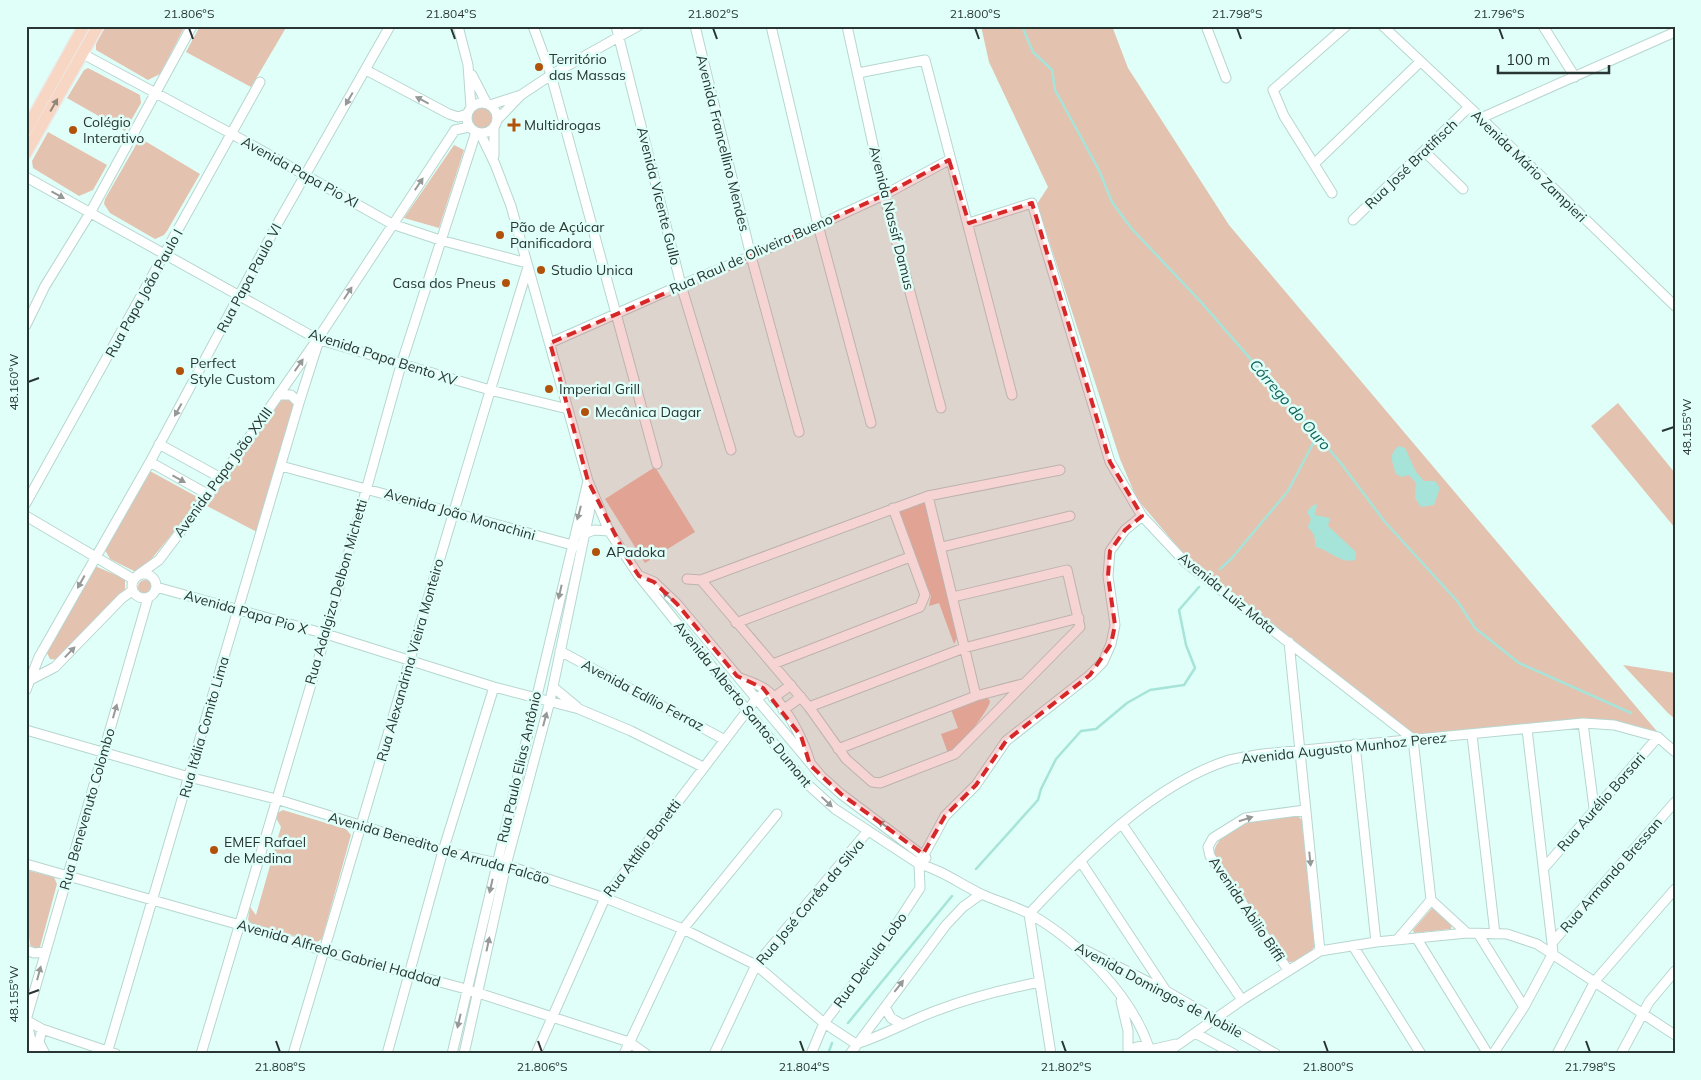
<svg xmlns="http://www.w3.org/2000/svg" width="1701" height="1080" viewBox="0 0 1701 1080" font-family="Mulish,sans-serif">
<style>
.green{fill:#e4c2b0}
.water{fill:#a6e4d9}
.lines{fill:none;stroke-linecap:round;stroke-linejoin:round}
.stream{stroke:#a6e4d9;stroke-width:2.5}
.minor-casing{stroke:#b7d6d0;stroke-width:11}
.major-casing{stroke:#eaebea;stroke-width:14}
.minor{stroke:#fff;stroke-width:9}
.major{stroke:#f8d6c4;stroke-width:11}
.oneway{fill:#949a98}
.oneway2{fill:#90867b}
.marked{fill:#d62828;fill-opacity:0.2;stroke:#d62828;stroke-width:4;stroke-dasharray:10 6;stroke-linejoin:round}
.ticks{fill:none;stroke:#283532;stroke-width:2}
.poi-dot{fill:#b1510a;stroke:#dffff8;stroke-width:2}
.labels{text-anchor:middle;stroke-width:5;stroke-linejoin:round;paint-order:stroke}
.poi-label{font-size:14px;fill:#283532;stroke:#dffff8;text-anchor:start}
.street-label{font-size:14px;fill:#283532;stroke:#dffff8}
.water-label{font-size:15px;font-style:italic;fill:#0d6157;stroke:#dffff8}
.neatline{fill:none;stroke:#283532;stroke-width:2}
.ticks-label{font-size:12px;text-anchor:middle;fill:#283532}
</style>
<rect width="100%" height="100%" fill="#dffff8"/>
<!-- green -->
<path class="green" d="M105,26H185L160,74L148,80L96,50V44Z
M200,26H287L251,87L186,52Z
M981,26H1112L1128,68L1229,225L1666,742L1649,731L1583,718L1527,728L1414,739L1188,559L1137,499L1120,459L1037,204L1048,187L989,62Z
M88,68L140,95L141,103L125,131L67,98L84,70Z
M471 118a11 11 0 1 1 22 0a11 11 0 1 1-22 0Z
M48,132L107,165L93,190L79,196L33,168L32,161Z
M140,138L200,174L167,231L164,235L155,239L110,213L104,204L105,199Z
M454,145L464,150L439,228L404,218Z
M285,398L291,400L295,405L259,533L207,506L280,400Z
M1618,403L1675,473V528L1591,426Z
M655,467L695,532L645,563L605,499Z
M150,471L201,499L144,568L136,572L110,559L105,550Z
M923,502L927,506L958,636L954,644L939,603L929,606L931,596L899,512Z
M95,566L125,579V590L60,660L50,659L46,651Z
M138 587a7 7 0 1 1 14 0a7 7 0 1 1-14 0Z
M1623,665L1675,673V719L1668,713Z
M986,696L990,701C990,709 957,751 949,756L941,734L958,728L950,707Z
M283,810L346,829L351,835L322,939L317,942L251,924L248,920L250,907L256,915L281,827L276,818L277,813Z
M1297,815L1303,821L1315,946C1310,954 1296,964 1286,962L1215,858C1209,842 1236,825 1250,821C1264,817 1282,817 1297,815Z
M26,870L54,877L57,884L40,947L37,949L30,945L26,911Z
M1432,908L1452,924L1451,929L1414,933L1413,930Z"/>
<!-- water -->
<path class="water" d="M1399,446L1405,448L1416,472L1424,481H1435L1440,488L1434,505L1421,507L1415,498L1416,483L1409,475L1402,477L1396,474C1392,462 1388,454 1399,446Z
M1317,504L1315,515L1330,518L1328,526L1356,552L1355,560C1340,564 1331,551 1316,547L1314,535L1308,527L1311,519L1307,512L1312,506Z"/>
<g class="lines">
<!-- stream -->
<path class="stream" d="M1022,26L1033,52L1052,70L1055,90L1099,170L1112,202L1131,228L1201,302L1340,462L1385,522L1458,602L1475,628L1519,663L1631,713
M1220,569L1232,558L1288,491L1317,436
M976,869L1038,800L1041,789L1056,759L1081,731L1096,729L1127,703L1150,690L1184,685L1195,668L1186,645L1179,610L1199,587
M848,1023L952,896
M828,1054L832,1043"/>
<defs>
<path id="minor" d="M458,26L468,65L471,107
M533,26L551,75L657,464
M616,26L681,285L731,450
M695,26L751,256L799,432
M771,26L818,225L871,423
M847,26L884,195L941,408
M1206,26L1226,78
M1383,26L1481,118L1675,306
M1543,26L1575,77
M83,54L232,134L392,224L440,240L527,263
M366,70L449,114L458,117L467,114
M858,73L925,60L1012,395
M472,75L487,104
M467 118a15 15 0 1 1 30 0a15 15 0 1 1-30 0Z
M490,105L521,95
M1481,118L1675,32
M497,120L521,95L551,75L638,26
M494,127V156
M480,133L495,164L511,206L588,481L609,531L639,576L804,781L835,809L919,864C942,870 960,884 981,894C997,901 1014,906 1030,914C1078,941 1132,996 1149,1048
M1425,152L1463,189
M1315,163L1420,62
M26,177L317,339L490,390L568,409
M1332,193L1284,116L1273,90L1346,26
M1353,220L1469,107
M969,223L1032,203L1110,462L1142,516L1186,563L1413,739L1431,900L1467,933
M26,325L45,286L90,213L192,26
M550,343L681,285L751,256L884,195L949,160
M278,395H291L299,403
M159,444L221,478
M150,462L209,495
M281,466L576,546
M928,496L976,696
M26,503L260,82
M26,516L133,579
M584,534L594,530L609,531
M942,547L1070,516
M132 586a12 12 0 1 1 24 0a12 12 0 1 1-24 0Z
M138,575L159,560L221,478L321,334L455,130L469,127
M640,576L654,582L677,604L821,776L841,794L926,858
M687,579L701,580L928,496L1060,470
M701,580L809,707L846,759L872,782L880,783L955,754L1080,627L1067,570L953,597
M156,587L326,634L494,687L579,709L631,731L703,767
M736,623L910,557
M1289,642L1320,951
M560,651L725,740
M773,664L920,607L925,595L893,508
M740,678C748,681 758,684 765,689C786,704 803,739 810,762
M30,680L55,667L122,598L132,591
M553,687L577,707
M26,690L39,657L150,462L279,221L390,26
M773,698L791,685
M809,707L964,648L1079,618
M783,710L801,697
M1583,723L1594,808
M1527,729L1552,943
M26,730L189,777L276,799L443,851L506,865L605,898L683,929L756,965L824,1023L856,1044C885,1035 910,1020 938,1010C972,997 1005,989 1040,982
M1472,735L1495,934
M1355,744L1376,942
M838,749L976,696L1022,684
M1122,824L1242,1000
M1081,862L1166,991
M26,864L240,925L324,951L466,989L629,1042L646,1054
M1544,868L1658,737
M1479,935L1524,1007
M1417,939L1488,1054
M1397,940L1431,900
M1353,946L1421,1054
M1081,948L1166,991L1276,1054
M26,950L34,953L45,952
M1288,970L1210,856L1208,847L1213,838L1245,818L1305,810
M1121,1001L1128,1031V1053
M885,1007L891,1018L903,1025
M26,1020L148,598
M26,1020L42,1029L116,1054
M26,1020L34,1052
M42,1029L39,1042L45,1054
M1195,1033L1234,1054
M108,1050L299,403L321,334
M1150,1050L1176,1044
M201,1054L326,634L401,365L476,132
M293,1054C372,792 447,528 528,267
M387,1054L443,851L494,687
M452,1054L588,481
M464,1054L506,865L550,701L593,494
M536,1054L605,898L756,699L767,691
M624,1054L683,929L777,814
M714,1054L756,965L867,832
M811,1054L824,1023L881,948L920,888L919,864L945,816L976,785L1006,741L1090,675L1103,662L1111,644L1115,625L1108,576L1110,551L1125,530L1142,516
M850,1054L946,925L963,907L981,894
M1051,1054L1029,914C1083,856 1153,784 1229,760C1240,757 1252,756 1263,754L1583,723L1614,725L1658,737L1675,752
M1128,1054C1135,1044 1146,1044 1153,1054
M1165,1054L1242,1000L1320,951L1376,942L1467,933L1507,934L1537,944L1675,1035
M1493,1054L1524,1007L1553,953L1552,943L1675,802
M1557,1054L1595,981L1675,889
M1621,1054L1649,1002L1675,971"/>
<path id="major" d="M26,130L84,26
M26,153L98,26"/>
</defs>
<!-- minor casing -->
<use href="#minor" class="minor-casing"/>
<!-- major casing -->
<use href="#major" class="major-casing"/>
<!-- minor -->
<use href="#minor" class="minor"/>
<!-- major -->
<use href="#major" class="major"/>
</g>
<!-- one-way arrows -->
<defs><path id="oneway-solid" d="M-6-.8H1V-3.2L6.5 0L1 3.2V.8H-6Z" transform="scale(1.25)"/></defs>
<g class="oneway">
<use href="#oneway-solid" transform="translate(349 99) rotate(120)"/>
<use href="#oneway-solid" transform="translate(422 100) rotate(-152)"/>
<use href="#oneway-solid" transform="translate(419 184) rotate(-56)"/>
<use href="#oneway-solid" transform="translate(58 195) rotate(29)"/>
<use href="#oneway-solid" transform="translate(348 293) rotate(-57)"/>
<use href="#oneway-solid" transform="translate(299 365) rotate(-55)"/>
<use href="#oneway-solid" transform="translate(178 410) rotate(119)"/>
<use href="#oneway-solid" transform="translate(179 479) rotate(29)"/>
<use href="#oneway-solid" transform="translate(579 513) rotate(105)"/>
<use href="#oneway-solid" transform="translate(81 582) rotate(119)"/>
<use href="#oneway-solid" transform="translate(560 592) rotate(103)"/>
<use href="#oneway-solid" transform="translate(668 596) rotate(-137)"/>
<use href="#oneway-solid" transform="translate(70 652) rotate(-46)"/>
<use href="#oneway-solid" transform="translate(115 711) rotate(-74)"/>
<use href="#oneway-solid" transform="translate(545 719) rotate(-75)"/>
<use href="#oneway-solid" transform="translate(827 802) rotate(43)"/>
<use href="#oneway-solid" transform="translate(1246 819) rotate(-18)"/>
<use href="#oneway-solid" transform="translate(884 825) rotate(-144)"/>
<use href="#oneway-solid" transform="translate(1310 859) rotate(84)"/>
<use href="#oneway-solid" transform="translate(491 886) rotate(103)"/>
<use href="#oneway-solid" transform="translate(488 944) rotate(-78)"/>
<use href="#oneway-solid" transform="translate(39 973) rotate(-75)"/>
<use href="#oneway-solid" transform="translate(899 986) rotate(-52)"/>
<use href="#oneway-solid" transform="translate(459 1021) rotate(103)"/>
</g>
<use class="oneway2" href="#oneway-solid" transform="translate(54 105) rotate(-60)"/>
<!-- marked area -->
<path class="marked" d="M949,160L969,223L1032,203L1110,462L1142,516L1125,530L1110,551L1108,576L1115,625L1111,644L1090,675L1006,741L976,785L945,816L923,854L841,794L810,765L801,736L763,688L737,676L677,604L654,582L639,576L627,558L588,481L550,343L751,256L884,195Z"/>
<!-- ticks -->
<path class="ticks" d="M189,28L193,39M451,28L455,39M713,28L717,39M975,28L979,39M1237,28L1241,39M1499,28L1503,39M28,382L39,378M1662,431L1674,427M28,994L39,990M276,1041L280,1052M538,1041L542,1052M800,1041L804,1052M1062,1041L1066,1052M1324,1041L1328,1052M1586,1041L1590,1052"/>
<!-- markers -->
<g class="poi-dot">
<circle cx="539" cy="67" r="5"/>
<path d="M511.5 117.5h5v5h5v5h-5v5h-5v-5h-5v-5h5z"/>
<circle cx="73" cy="130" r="5"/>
<circle cx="500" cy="235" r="5"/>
<circle cx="541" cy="270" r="5"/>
<circle cx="506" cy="283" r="5"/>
<circle cx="180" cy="371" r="5"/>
<circle cx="549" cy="389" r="5"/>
<circle cx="585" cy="412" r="5"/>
<circle cx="596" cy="552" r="5"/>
<circle cx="214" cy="850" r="5"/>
</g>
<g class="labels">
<!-- poi labels -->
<g class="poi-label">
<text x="549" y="64">Território<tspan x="549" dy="16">das Massas</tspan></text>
<text x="83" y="127">Colégio<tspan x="83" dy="16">Interativo</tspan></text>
<text x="524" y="130">Multidrogas</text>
<text x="510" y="232">Pão de Açúcar<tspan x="510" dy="16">Panificadora</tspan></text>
<text x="551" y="275">Studio Unica</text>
<text x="496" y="288" text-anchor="end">Casa dos Pneus</text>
<text x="190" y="368">Perfect<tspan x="190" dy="16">Style Custom</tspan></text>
<text x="559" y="394">Imperial Grill</text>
<text x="595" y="417">Mecânica Dagar</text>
<text x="606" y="557">APadoka</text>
<text x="224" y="847">EMEF Rafael<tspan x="224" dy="16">de Medina</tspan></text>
</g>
<!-- street labels -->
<g class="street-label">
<text transform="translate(723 143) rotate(76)" y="5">Avenida Francellino Mendes</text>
<text transform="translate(1411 164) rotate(-44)" y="5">Rua José Bratifisch</text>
<text transform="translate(1529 166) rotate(44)" y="5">Avenida Mário Zampieri</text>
<text transform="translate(300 172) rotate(29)" y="5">Avenida Papa Pio XI</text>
<text transform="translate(659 196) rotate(76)" y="5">Avenida Vicente Gullo</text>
<text transform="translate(892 218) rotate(76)" y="5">Avenida Nassif Damus</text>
<text transform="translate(751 254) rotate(-24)" y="5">Rua Raul de Oliveira Bueno</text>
<text transform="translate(249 278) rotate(-62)" y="5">Rua Papa Paulo VI</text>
<text transform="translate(144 293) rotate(-61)" y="5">Rua Papa João Paulo I</text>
<text transform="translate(383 357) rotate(18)" y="5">Avenida Papa Bento XV</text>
<text transform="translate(223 472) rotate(-54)" y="5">Avenida Papa João XXIII</text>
<text transform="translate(460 514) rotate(16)" y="5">Avenida João Monachini</text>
<text transform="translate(336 592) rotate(-74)" y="5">Rua Adalgiza Delbon Michetti</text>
<text transform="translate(1227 593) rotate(39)" y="5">Avenida Luiz Mota</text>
<text transform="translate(246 612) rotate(16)" y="5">Avenida Papa Pio X</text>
<text transform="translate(410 660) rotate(-74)" y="5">Rua Alexandrina Vieira Monteiro</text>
<text transform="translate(643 695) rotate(28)" y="5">Avenida Edílio Ferraz</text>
<text transform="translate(743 704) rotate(51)" y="5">Avenida Alberto Santos Dumont</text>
<text transform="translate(204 727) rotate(-74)" y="5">Rua Itália Comito Lima</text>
<text transform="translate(1344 748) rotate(-6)" y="5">Avenida Augusto Munhoz Perez</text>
<text transform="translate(519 767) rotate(-77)" y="5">Rua Paulo Elias Antônio</text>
<text transform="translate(1601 802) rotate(-49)" y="5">Rua Aurélio Borsari</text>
<text transform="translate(87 809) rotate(-74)" y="5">Rua Benevenuto Colombo</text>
<text transform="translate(439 848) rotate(16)" y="5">Avenida Benedito de Arruda Falcão</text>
<text transform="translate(642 848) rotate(-53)" y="5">Rua Attílio Bonetti</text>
<text transform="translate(1611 875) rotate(-49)" y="5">Rua Armando Bressan</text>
<text transform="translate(810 902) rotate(-50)" y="5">Rua José Corrêa da Silva</text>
<text transform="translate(1247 909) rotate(56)" y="5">Avenida Abilio Biffi</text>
<text transform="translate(339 953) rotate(16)" y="5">Avenida Alfredo Gabriel Haddad</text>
<text transform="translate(870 960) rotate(-54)" y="5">Rua Deicula Lobo</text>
<text transform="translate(1159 990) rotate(28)" y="5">Avenida Domingos de Nobile</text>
</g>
<!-- water labels -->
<g class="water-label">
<text transform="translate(1290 405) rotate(49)" y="5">Córrego do Ouro</text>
</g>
</g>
<!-- border -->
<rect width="1701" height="1080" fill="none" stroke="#dffff8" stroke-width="55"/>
<!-- scale -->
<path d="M1498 65v8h111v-8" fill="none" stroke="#283532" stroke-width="2.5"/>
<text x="1506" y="65" font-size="15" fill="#283532" stroke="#dffff8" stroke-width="4" paint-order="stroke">100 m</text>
<rect x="28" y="28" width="1646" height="1024" class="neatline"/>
<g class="ticks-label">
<text x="189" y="18">21.806°S</text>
<text x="451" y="18">21.804°S</text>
<text x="713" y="18">21.802°S</text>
<text x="975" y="18">21.800°S</text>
<text x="1237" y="18">21.798°S</text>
<text x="1499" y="18">21.796°S</text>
<text transform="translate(14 382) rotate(-90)" y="4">48.160°W</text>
<text transform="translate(1687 427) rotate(-90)" y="4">48.155°W</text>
<text transform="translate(14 994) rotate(-90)" y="4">48.155°W</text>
<text x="280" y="1071">21.808°S</text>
<text x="542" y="1071">21.806°S</text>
<text x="804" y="1071">21.804°S</text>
<text x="1066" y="1071">21.802°S</text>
<text x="1328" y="1071">21.800°S</text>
<text x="1590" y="1071">21.798°S</text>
</g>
</svg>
